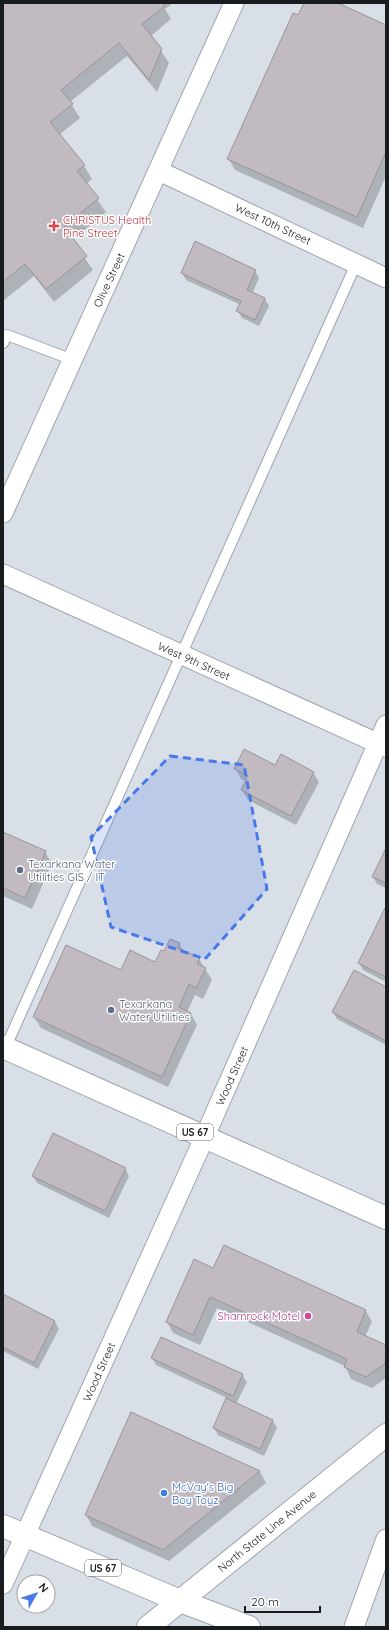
<svg xmlns="http://www.w3.org/2000/svg" width="389" height="1630" viewBox="0 0 389 1630" font-family="Quicksand,sans-serif">
<style>
.shadow{fill:#0003}
.building{fill:#c1bac1;stroke:#9a939a}
.lines{fill:none;stroke-linecap:round;stroke-linejoin:round}
.lane-casing{stroke:#9fa5ad;stroke-width:12}
.street-casing{stroke:#9fa5ad;stroke-width:21}
.secondary-casing{stroke:#9fa5ad;stroke-width:24}
.primary-casing{stroke:#9fa5ad;stroke-width:24}
.lane{stroke:#fff;stroke-width:10}
.street{stroke:#fff;stroke-width:19}
.secondary{stroke:#fff;stroke-width:22}
.primary{stroke:#fff;stroke-width:22}
.marked{fill:#4978ea;fill-opacity:0.2;stroke:#4978ea;stroke-width:3;stroke-dasharray:8 5;stroke-linejoin:round}
.health-dot{fill:#e0444e;stroke:#fff;stroke-width:1.5}
.service-dot{fill:#5c6f8a;stroke:#fff;stroke-width:1.5}
.hotel-dot{fill:#d1479c;stroke:#fff;stroke-width:1.5}
.shop-dot{fill:#3f7fe0;stroke:#fff;stroke-width:1.5}
.labels{text-anchor:middle;stroke-width:3;stroke-linejoin:round;paint-order:stroke}
.shield{fill:#fff;stroke:#5e6062;stroke-width:1}
.shield-label{font-size:10px;font-weight:bold;fill:#191c1f}
.health-label{font-size:11px;fill:#be3a42;stroke:#fff;text-anchor:start}
.street-label{font-size:11px;fill:#191c1f;stroke:#fff}
.service-label{font-size:11px;fill:#4e5e75;stroke:#fff;text-anchor:start}
.hotel-label{font-size:11px;fill:#b23c85;stroke:#fff;text-anchor:end}
.shop-label{font-size:11px;fill:#366cbe;stroke:#fff;text-anchor:start}
</style>
<rect width="100%" height="100%" fill="#d8dfe7"/>
<!-- shadow -->
<path class="shadow" d="M3,3H173L165,9L171,19L151,36L169,63L157,92L127,56L70,102L80,118L59,135L84,166L92,179L86,184L106,212L72,240L93,270L54,302L34,276L3,301Z
M305,3H336L386,26V176L363,228L235,170L229,159Z
M255,271L259,278L252,294L265,299L269,306L259,326L242,318L238,311L241,305L186,280L182,273Z
M276,767L313,772L319,782L296,825L248,800L242,790L247,782L241,779L236,769Z
M3,833L45,852L52,863L32,909L3,896Z
M386,850V888L377,884L373,877Z
M386,908V982L363,970L359,963Z
M179,944L184,952L199,959L212,980L203,999L195,995L187,1012L191,1014L197,1025L168,1087L41,1028L34,1017L122,972L155,963L165,953Z
M386,988V1045L337,1019L333,1012Z
M125,1169L129,1176L109,1218L37,1183L33,1176Z
M214,1270L366,1311L372,1322L365,1337L386,1346V1378L372,1388L351,1379L345,1366L217,1308L200,1345L173,1333L167,1322Z
M3,1295L55,1322L59,1329L38,1369L3,1351Z
M152,1358L242,1375L247,1382L236,1404L273,1421L277,1428L264,1456L218,1435L214,1428L227,1398L156,1365Z
M132,1414L260,1472L266,1483L169,1561L92,1526L86,1515Z"/>
<!-- building -->
<path class="building" d="M3,3H162L165,6L142,24L162,49L149,80L119,43L61,90L73,104L50,122L85,165L77,171L99,198L64,227L87,256L46,289L25,264L3,282Z
M304,3H338L386,25V152L357,217L227,159L293,13L298,15Z
M195,241L256,270L247,290L265,298L255,320L236,311L241,301L181,273Z
M244,749L275,765L281,754L314,772L291,816L241,790L248,776L234,769Z
M3,832L46,851L25,898L3,888Z
M386,848V883L372,877Z
M386,906V977L358,963Z
M170,939L180,943L178,948L200,958L197,964L206,968L196,988L189,984L179,1007L191,1013L162,1077L33,1017L66,945L121,970L130,950L155,962L161,950L164,951Z
M354,970L386,987V1041L332,1012Z
M53,1133L126,1168L105,1211L32,1176Z
M224,1245L366,1310L357,1332L386,1345V1363L366,1377L344,1367L347,1359L210,1297L193,1335L166,1322L194,1259L213,1268Z
M3,1294L55,1321L34,1363L3,1347Z
M161,1337L243,1374L233,1396L151,1358Z
M226,1398L273,1420L260,1449L213,1428Z
M131,1412L260,1471L163,1550L85,1515Z"/>
<g class="lines">
<defs>
<path id="lane" d="M3,343L7,335L73,360
M4,1051L356,264"/>
<path id="street" d="M159,171L386,278
M3,513L234,3
M3,574L386,747
M3,1584L205,1136L386,725
M354,1627L386,1539"/>
<path id="secondary" d="M148,1627L180,1601"/>
<path id="primary" d="M3,1047L386,1218
M3,1526L180,1601L249,1627
M180,1601L386,1435"/>
</defs>
<!-- lane casing -->
<use href="#lane" class="lane-casing"/>
<!-- street casing -->
<use href="#street" class="street-casing"/>
<!-- secondary casing -->
<use href="#secondary" class="secondary-casing"/>
<!-- primary casing -->
<use href="#primary" class="primary-casing"/>
<!-- lane -->
<use href="#lane" class="lane"/>
<!-- street -->
<use href="#street" class="street"/>
<!-- secondary -->
<use href="#secondary" class="secondary"/>
<!-- primary -->
<use href="#primary" class="primary"/>
</g>
<!-- marked area -->
<path class="marked" d="M170,756L244,765L267,889L205,959L111,927L91,837Z"/>
<!-- markers -->
<path class="health-dot" d="M52 220h4v4h4v4h-4v4h-4v-4h-4v-4h4z"/>
<g class="service-dot">
<circle cx="20" cy="870" r="4"/>
<circle cx="111" cy="1010" r="4"/>
</g>
<circle class="hotel-dot" cx="308" cy="1316" r="4"/>
<circle class="shop-dot" cx="164" cy="1493" r="4"/>
<g class="labels">
<!-- shield labels -->
<g class="shield">
<rect x="177" y="1124" width="36" height="16" rx="3"/>
<rect x="85" y="1560" width="36" height="16" rx="3"/>
</g>
<g class="shield-label">
<text x="195" y="1136">US 67</text>
<text x="103" y="1572">US 67</text>
</g>
<!-- health labels -->
<g class="health-label">
<text x="63" y="224">CHRISTUS Health<tspan x="63" dy="13">Pine Street</tspan></text>
</g>
<!-- street labels -->
<g class="street-label">
<text transform="translate(273 224) rotate(25)" y="4">West 10th Street</text>
<text transform="translate(109 280) rotate(-65)" y="4">Olive Street</text>
<text transform="translate(194 661) rotate(24)" y="4">West 9th Street</text>
<text transform="translate(232 1076) rotate(-66)" y="4">Wood Street</text>
<text transform="translate(99 1372) rotate(-66)" y="4">Wood Street</text>
<text transform="translate(267 1531) rotate(-39)" y="4">North State Line Avenue</text>
</g>
<!-- service labels -->
<g class="service-label">
<text x="28" y="868">Texarkana Water<tspan x="28" dy="13">Utilities GIS / IT</tspan></text>
<text x="119" y="1008">Texarkana<tspan x="119" dy="13">Water Utilities</tspan></text>
</g>
<!-- hotel labels -->
<g class="hotel-label">
<text x="300" y="1320">Shamrock Motel</text>
</g>
<!-- shop labels -->
<g class="shop-label">
<text x="172" y="1491">McVay's Big<tspan x="172" dy="13">Boy Toyz</tspan></text>
</g>
</g>
<!-- border -->
<rect width="389" height="1630" fill="none" stroke="#191c1f" stroke-width="8"/>
<!-- north arrow -->
<g transform="translate(36 1594) rotate(51)"><circle r="19" fill="#ffffff" stroke="#a3a4a5"/>
<path d="M0-3L7 15L0 10L-7 15Z" fill="#4978ea"/>
<text y="-6" font-size="11" font-weight="bold" text-anchor="middle" fill="#191c1f">N</text>
</g>
<!-- scale -->
<path d="M245 1606v6h75v-6" fill="none" stroke="#191c1f" stroke-width="2"/>
<text x="251" y="1606" font-size="12" fill="#191c1f" stroke="#ffffff" stroke-width="3" paint-order="stroke">20 m</text>
</svg>
